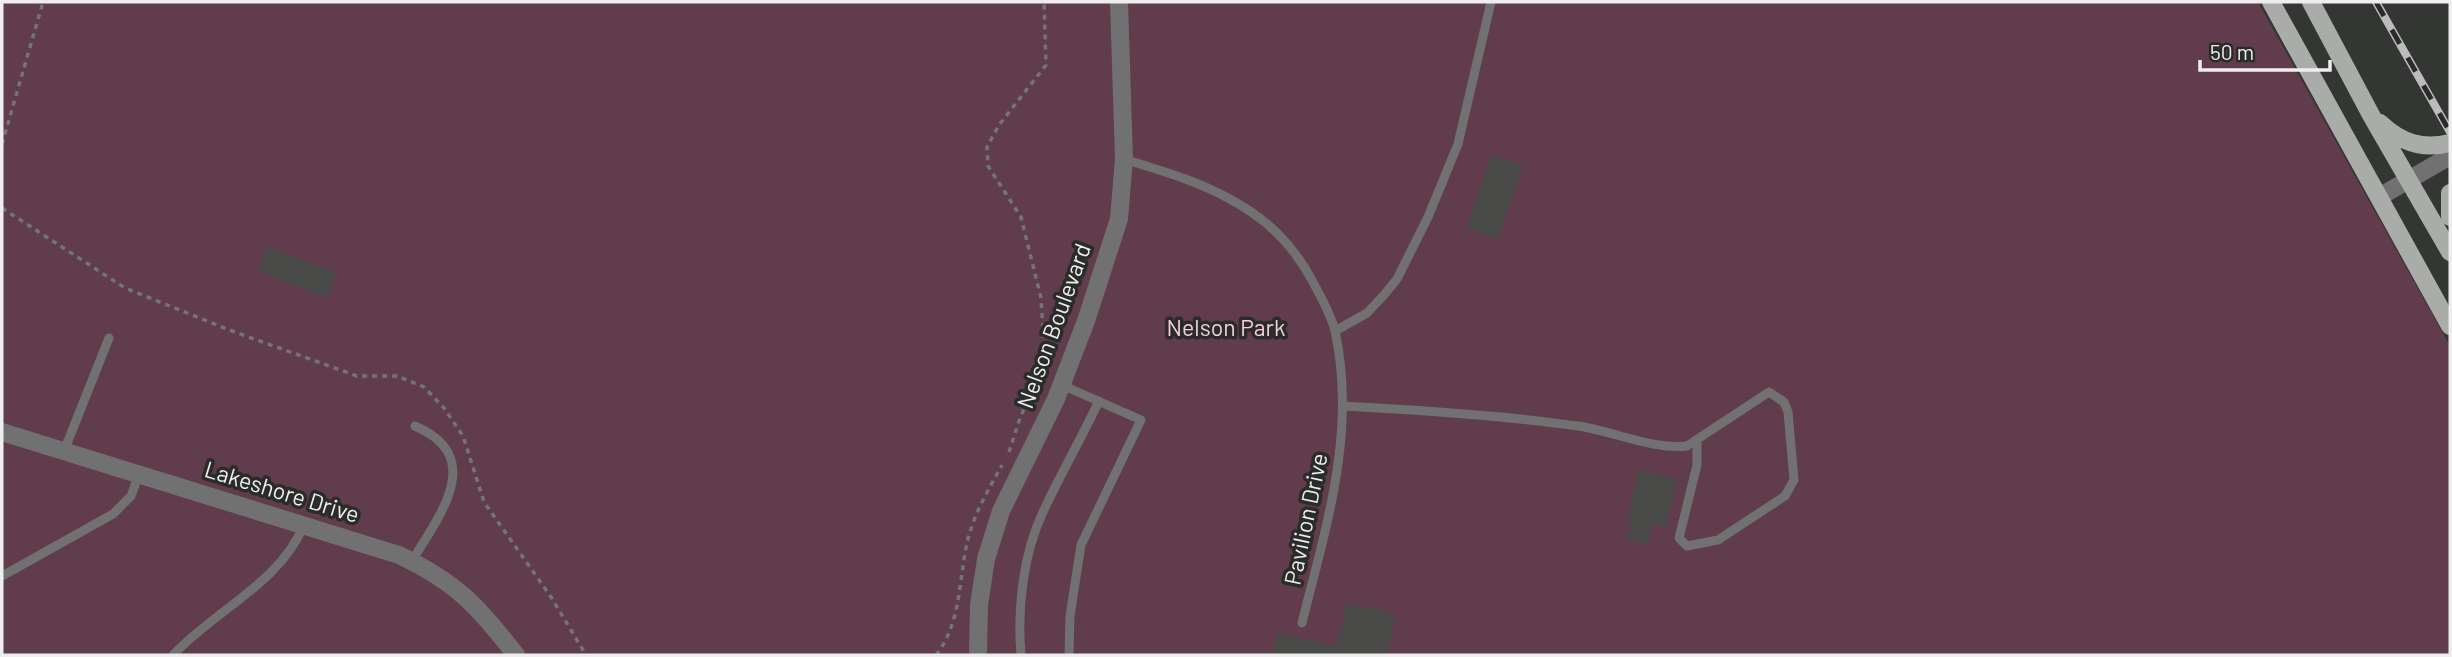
<svg xmlns="http://www.w3.org/2000/svg" width="2452" height="657" viewBox="0 0 2452 657" font-family="Barlow,sans-serif">
<style>
.green{fill:#603c4c}
.building{fill:#4a4b49}
.lines{fill:none;stroke-linecap:round;stroke-linejoin:round}
.path{stroke:#737573;stroke-width:3.5;stroke-dasharray:5 5;stroke-linecap:butt}
.lane{stroke:#707170;stroke-width:9}
.street{stroke:#707170;stroke-width:18}
.primary{stroke:#aaaca9;stroke-width:18}
.rail-casing{stroke:#bbbcbb;stroke-width:8}
.rail{stroke:#2a2c2a;stroke-width:5;stroke-dasharray:16;stroke-linecap:butt}
.labels{text-anchor:middle;stroke-width:7;stroke-linejoin:round;paint-order:stroke}
.street-label{font-size:23px;fill:#edeeed;stroke:#2a2c2a}
.park-label{font-size:23px;fill:#f7cedf;stroke:#2a2c2a}
</style>
<rect width="100%" height="100%" fill="#343634"/>
<!-- green -->
<path class="green" d="M2,2H2258L2450,346V655H2Z"/>
<!-- building -->
<path class="building" d="M1491,154L1523,165L1498,239L1467,228Z
M266,246L336,273L328,298L258,271Z
M1638,470L1677,479L1666,527L1652,524L1648,545L1627,540L1631,519H1628Z
M1347,603L1396,614L1387,655H1272L1277,633L1337,646Z"/>
<g class="lines">
<!-- path -->
<path class="path" d="M2,144L43,2
M2,208L125,288L232,331L357,376H397L424,387L444,408L463,436L484,502L551,597L586,655
M1009,452L1020,418L1034,387L1044,347L1041,298L1021,217L988,166L987,147L999,125L1046,65L1044,2
M936,655C963,621 958,575 969,535C976,510 990,487 1002,465"/>
<!-- lane -->
<path class="lane" d="M1124,159C1159,170 1195,180 1228,198C1266,218 1293,244 1313,282C1321,298 1331,314 1335,331C1357,431 1326,527 1302,623
M1335,331L1367,313L1384,295L1397,279L1428,217L1458,144L1491,2
M1062,385L1141,420L1081,545L1070,616L1069,655
M1343,406C1421,410 1500,415 1578,426C1613,431 1653,450 1687,446L1769,392L1784,402L1788,412L1794,480L1785,496L1718,540L1687,546L1679,538L1697,465V440
M64,451L109,338
M412,561C439,516 487,457 415,426
M2,576L113,514L131,496L139,474
M173,655C215,610 279,584 304,525
M1021,655C1017,610 1023,554 1043,512C1060,475 1081,439 1099,401"/>
<!-- street -->
<path class="street" d="M2379,197L2450,156
M2,432L399,555C457,583 477,605 516,655
M978,655L979,605L986,559L1001,511L1056,399L1086,321L1119,219L1124,159L1119,2"/>
<!-- primary -->
<path class="primary" d="M2271,2L2450,326
M2311,2L2371,115L2450,252
M2380,123C2401,143 2423,150 2450,143
M2450,193V217"/>
<defs>
<path id="rail" d="M2376,2L2450,132"/>
</defs>
<!-- rail casing -->
<use href="#rail" class="rail-casing"/>
<!-- rail -->
<use href="#rail" class="rail"/>
</g>
<g class="labels">
<!-- street labels -->
<g class="street-label">
<text transform="translate(1054 326) rotate(-70)" y="8">Nelson Boulevard</text>
<text transform="translate(282 492) rotate(17)" y="8">Lakeshore Drive</text>
<text transform="translate(1306 519) rotate(-78)" y="8">Pavilion Drive</text>
</g>
<!-- park labels -->
<g class="park-label">
<text x="1226" y="336">Nelson Park</text>
</g>
</g>
<!-- border -->
<rect width="2452" height="657" fill="none" stroke="#edeeed" stroke-width="7"/>
<!-- scale -->
<path d="M2200 60v10h130v-10" fill="none" stroke="#edeeed" stroke-width="3.5"/>
<text x="2210" y="60" font-size="21" fill="#edeeed" stroke="#2a2c2a" stroke-width="5" paint-order="stroke">50 m</text>
</svg>
